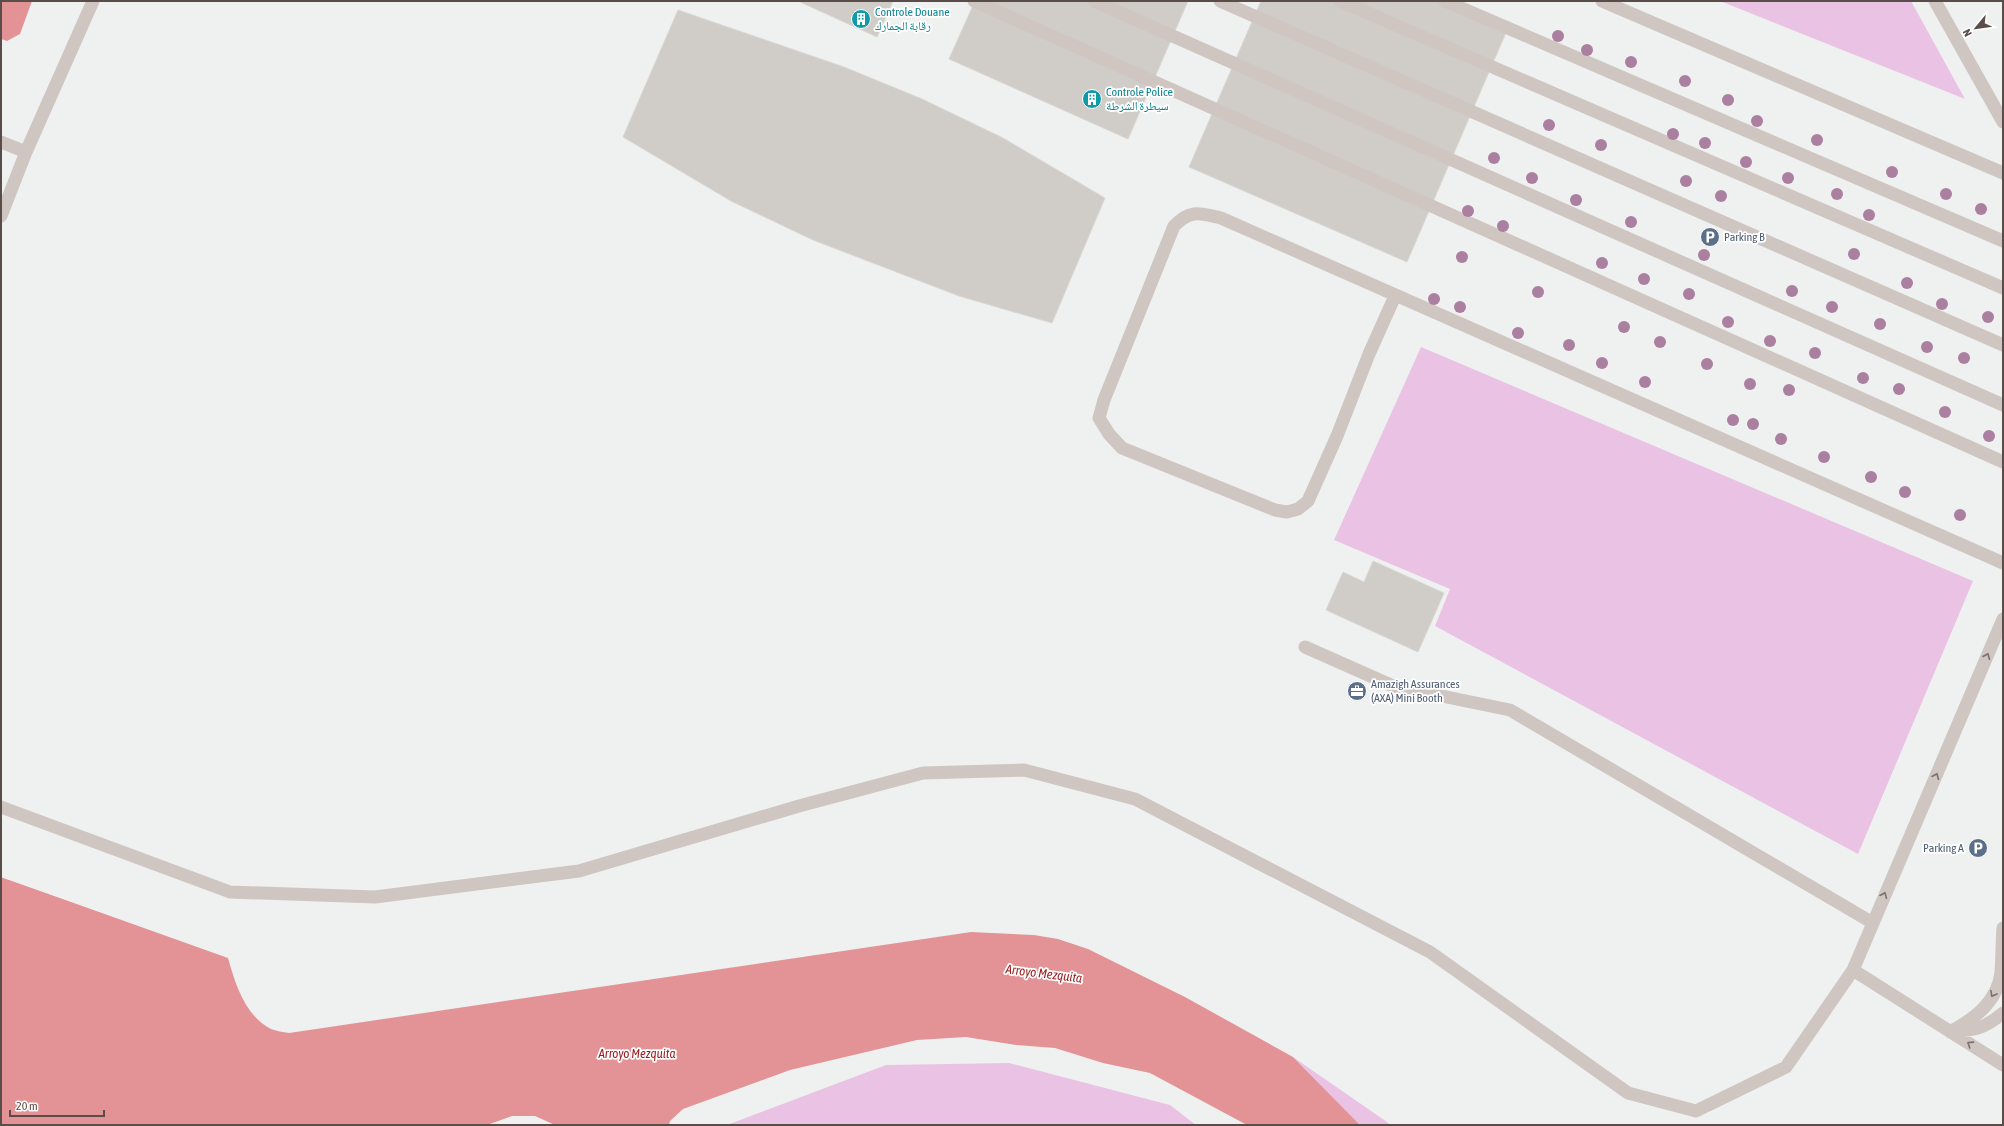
<svg xmlns="http://www.w3.org/2000/svg" width="2004" height="1126" viewBox="0 0 2004 1126" font-family="'Asap Condensed','Noto Naskh Arabic',sans-serif">
<style>
.green{fill:#eac2e4}
.water{fill:#e39395}
.pier{fill:#eff1f1}
.building{fill:#d0cdc9;stroke:#dad6d3}
.lines{fill:none;stroke-linecap:round;stroke-linejoin:round}
.lane{stroke:#cfc5c1;stroke-width:13}
.tree{fill:#ab7fa0}
.oneway{stroke:#7d716d}
.labels{text-anchor:middle;stroke-width:3.5;stroke-linejoin:round;paint-order:stroke}
.culture-label{font-size:12px;fill:#0d838f;stroke:#fff;text-anchor:start}
.service-label{font-size:12px;fill:#4e5e75;stroke:#fff;text-anchor:start}
.water-label{font-size:13px;font-style:italic;fill:#9b1b1e;stroke:#fff}
</style>
<rect width="100%" height="100%" fill="#eff1f1"/>
<!-- green -->
<path class="green" d="M1720,1H1911L1965,99Z
M1421,347L1973,581L1858,854L1435,626L1450,589L1334,540Z
M1293,1057L1387,1122L1390,1125H1360Z
M1009,1063L1170,1105L1196,1125H727L886,1065Z"/>
<!-- water -->
<path class="water" d="M1,1H32L20,34L7,41L1,39Z
M1,877L228,958C235,983 245,1016 271,1029C276,1031 283,1032 289,1033L971,932L1034,935L1058,939L1088,949L1185,997L1293,1057L1360,1125H1247L1150,1073L1103,1063L1055,1048L1016,1045L966,1037L917,1040L790,1070L683,1109L670,1121L669,1125H555L535,1116H512L487,1125H1Z"/>
<!-- pier -->
<path class="pier" d="M1,875L229,956L230,957L1,877Z"/>
<!-- building -->
<path class="building" d="M798,1H893L877,37Z
M975,1H1188L1128,139L949,59Z
M1261,1H1445L1508,28L1407,262L1189,167Z
M678,10L844,67L922,99L1003,138L1105,198L1052,323L959,296L813,240L731,201L623,137Z
M1373,561L1444,593L1418,652L1326,610L1343,572L1364,582Z"/>
<g class="lines">
<!-- lane -->
<path class="lane" d="M974,1L2003,462
M1094,1L2003,405
M1220,1L2003,345
M1340,1L2003,288
M1445,1L2003,241
M1602,1L2003,173
M1935,1L2003,122
M1,142L26,152
M1,216L26,152L93,1
M1395,296L1369,354L1337,436L1308,501L1298,509L1287,512L1275,510L1122,448L1109,434L1099,418L1104,400L1174,226C1191,209 1199,213 1221,218L2003,563
M1305,647L1393,686L1510,710L1873,923
M1,807L230,892L375,897L579,871L799,806L923,773L1024,770L1135,799L1430,952L1628,1093L1696,1111L1786,1067L1853,970L2003,619
M1853,970L2003,1065
M1956,1031C1977,1030 1986,1027 2003,1013
M1950,1032C1974,1019 1998,1002 2001,972C2002,958 2002,943 2003,928"/>
</g>
<!-- trees -->
<g class="tree">
<circle cx="1558" cy="36" r="6"/>
<circle cx="1587" cy="50" r="6"/>
<circle cx="1631" cy="62" r="6"/>
<circle cx="1685" cy="81" r="6"/>
<circle cx="1728" cy="100" r="6"/>
<circle cx="1757" cy="121" r="6"/>
<circle cx="1549" cy="125" r="6"/>
<circle cx="1673" cy="134" r="6"/>
<circle cx="1817" cy="140" r="6"/>
<circle cx="1705" cy="143" r="6"/>
<circle cx="1601" cy="145" r="6"/>
<circle cx="1494" cy="158" r="6"/>
<circle cx="1746" cy="162" r="6"/>
<circle cx="1892" cy="172" r="6"/>
<circle cx="1532" cy="178" r="6"/>
<circle cx="1788" cy="178" r="6"/>
<circle cx="1686" cy="181" r="6"/>
<circle cx="1837" cy="194" r="6"/>
<circle cx="1946" cy="194" r="6"/>
<circle cx="1721" cy="196" r="6"/>
<circle cx="1576" cy="200" r="6"/>
<circle cx="1981" cy="209" r="6"/>
<circle cx="1468" cy="211" r="6"/>
<circle cx="1869" cy="215" r="6"/>
<circle cx="1631" cy="222" r="6"/>
<circle cx="1503" cy="226" r="6"/>
<circle cx="1854" cy="254" r="6"/>
<circle cx="1704" cy="255" r="6"/>
<circle cx="1462" cy="257" r="6"/>
<circle cx="1602" cy="263" r="6"/>
<circle cx="1644" cy="279" r="6"/>
<circle cx="1907" cy="283" r="6"/>
<circle cx="1792" cy="291" r="6"/>
<circle cx="1538" cy="292" r="6"/>
<circle cx="1689" cy="294" r="6"/>
<circle cx="1434" cy="299" r="6"/>
<circle cx="1942" cy="304" r="6"/>
<circle cx="1460" cy="307" r="6"/>
<circle cx="1832" cy="307" r="6"/>
<circle cx="1988" cy="317" r="6"/>
<circle cx="1728" cy="322" r="6"/>
<circle cx="1880" cy="324" r="6"/>
<circle cx="1624" cy="327" r="6"/>
<circle cx="1518" cy="333" r="6"/>
<circle cx="1770" cy="341" r="6"/>
<circle cx="1660" cy="342" r="6"/>
<circle cx="1569" cy="345" r="6"/>
<circle cx="1927" cy="347" r="6"/>
<circle cx="1815" cy="353" r="6"/>
<circle cx="1964" cy="358" r="6"/>
<circle cx="1602" cy="363" r="6"/>
<circle cx="1707" cy="364" r="6"/>
<circle cx="1863" cy="378" r="6"/>
<circle cx="1645" cy="382" r="6"/>
<circle cx="1750" cy="384" r="6"/>
<circle cx="1899" cy="389" r="6"/>
<circle cx="1789" cy="390" r="6"/>
<circle cx="1945" cy="412" r="6"/>
<circle cx="1733" cy="420" r="6"/>
<circle cx="1753" cy="424" r="6"/>
<circle cx="1989" cy="436" r="6"/>
<circle cx="1781" cy="439" r="6"/>
<circle cx="1824" cy="457" r="6"/>
<circle cx="1871" cy="477" r="6"/>
<circle cx="1905" cy="492" r="6"/>
<circle cx="1960" cy="515" r="6"/>
</g>
<!-- one-way arrows -->
<defs><path id="oneway-chevron" d="M-2-3.5L2.5 0L-2 3.5" fill="none" stroke-width="1.6" stroke-linecap="round" stroke-linejoin="round"/></defs>
<g class="oneway">
<use href="#oneway-chevron" transform="translate(1987 656) rotate(-67)"/>
<use href="#oneway-chevron" transform="translate(1936 776) rotate(-67)"/>
<use href="#oneway-chevron" transform="translate(1884 895) rotate(-67)"/>
<use href="#oneway-chevron" transform="translate(1993 994) rotate(119)"/>
<use href="#oneway-chevron" transform="translate(1970 1044) rotate(-147)"/>
</g>
<!-- icons -->
<defs>
<symbol id="building-disc" viewBox="-11 -11 22 22"><circle r="9.5" fill="#0f9aa8" stroke="#fff"/><path d="M-4-6H4V6H1V3H-1V6H-4ZM-2.5-4.3h1.7v1.8h-1.7ZM.8-4.3h1.7v1.8H.8ZM-2.5-1h1.7V.8h-1.7ZM.8-1h1.7V.8H.8Z" fill="#fff"/></symbol>
<symbol id="parking-disc" viewBox="-11 -11 22 22"><circle r="9.5" fill="#5c6f8a" stroke="#fff"/><path d="M-3.5-5.5H1a3.5 3.5 0 0 1 0 7H-1V5.5H-3.5ZM-1-3.4V-.6H.8a1.4 1.4 0 0 0 0-2.8Z" fill="#fff"/></symbol>
<symbol id="office-disc" viewBox="-11 -11 22 22"><circle r="9.5" fill="#5c6f8a" stroke="#fff"/><path d="M-6-3h4V-5.5h4V-3h4V5H-6ZM-1-4.5V-3h2v-1.5ZM-6 0V1H6V0Z" fill="#fff"/></symbol>
</defs>
<g fill-rule="evenodd">
<use href="#building-disc" x="850" y="8" width="22" height="22"/>
<use href="#building-disc" x="1081" y="88" width="22" height="22"/>
<use href="#parking-disc" x="1699" y="226" width="22" height="22"/>
<use href="#office-disc" x="1346" y="680" width="22" height="22"/>
<use href="#parking-disc" x="1967" y="837" width="22" height="22"/>
</g>
<g class="labels">
<!-- culture labels -->
<g class="culture-label">
<text x="875" y="16">Controle Douane<tspan x="875" dy="14">رقابة الجمارك</tspan></text>
<text x="1106" y="96">Controle Police<tspan x="1106" dy="14">سيطرة الشرطة</tspan></text>
</g>
<!-- service labels -->
<g class="service-label">
<text x="1724" y="241">Parking B</text>
<text x="1371" y="688">Amazigh Assurances<tspan x="1371" dy="14">(AXA) Mini Booth</tspan></text>
<text x="1964" y="852" text-anchor="end">Parking A</text>
</g>
<!-- water labels -->
<g class="water-label">
<text transform="translate(1044 973) rotate(7)" y="5">Arroyo Mezquita</text>
<text x="637" y="1058">Arroyo Mezquita</text>
</g>
</g>
<!-- border -->
<rect width="2004" height="1126" fill="none" stroke="#5a4d49" stroke-width="4"/>
<!-- north arrow -->
<g transform="translate(1976 28) rotate(241)" stroke="#ffffff" stroke-width="3" paint-order="stroke">
<path d="M0-3L7 15L0 10L-7 15Z" fill="#5a4d49"/>
<text y="-6" font-size="11" font-weight="bold" text-anchor="middle" fill="#5a4d49">N</text>
</g>
<!-- scale -->
<path d="M10 1110v6h94v-6" fill="none" stroke="#5a4d49" stroke-width="2"/>
<text x="16" y="1110" font-size="12" fill="#5a4d49" stroke="#ffffff" stroke-width="3" paint-order="stroke">20 m</text>
</svg>
